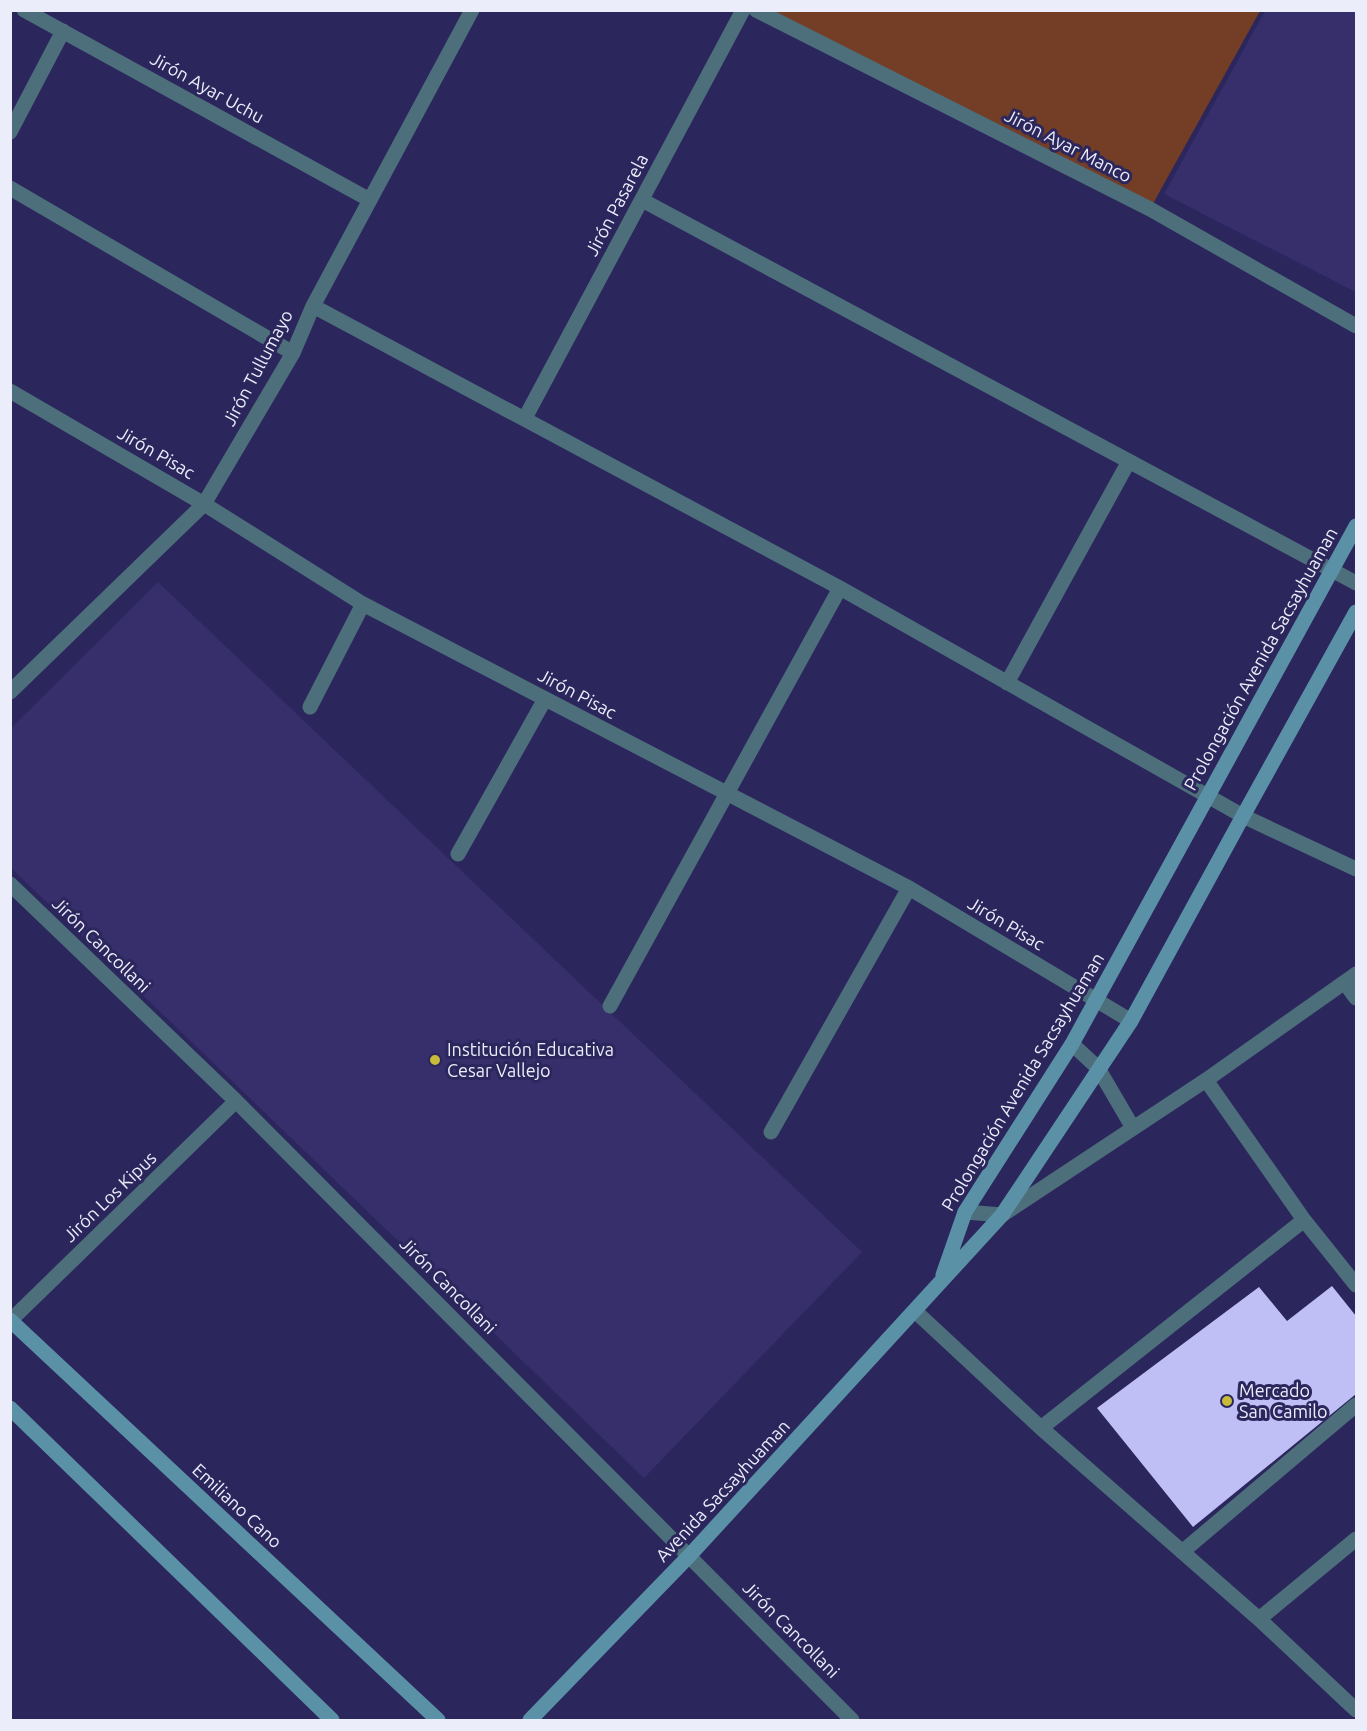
<svg xmlns="http://www.w3.org/2000/svg" width="1367" height="1731" viewBox="0 0 1367 1731" font-family="Ubuntu,sans-serif">
<style>
.built{fill:#362f6b}
.green{fill:#743e26}
.building{fill:#bfbff6}
.lines{fill:none;stroke-linecap:round;stroke-linejoin:round}
.street{stroke:#4d6e7b;stroke-width:15}
.secondary{stroke:#5b91a6;stroke-width:15}
.poi-dot{fill:#c7bb3c;stroke:#2b265c;stroke-width:2}
.labels{text-anchor:middle;stroke-width:6;stroke-linejoin:round;paint-order:stroke}
.street-label{font-size:18px;fill:#ecedfa;stroke:#2b265c}
.poi-label{font-size:18px;fill:#ecedfa;stroke:#2b265c;text-anchor:start}
</style>
<rect width="100%" height="100%" fill="#2b265c"/>
<!-- built -->
<path class="built" d="M1265,11H1356V292L1164,194Z
M158,582L862,1252L644,1478L11,868L10,729Z"/>
<!-- green -->
<path class="green" d="M756,11H1260L1150,209Z"/>
<!-- building -->
<path class="building" d="M1332,1286L1356,1316V1394L1193,1527L1097,1408L1259,1287L1287,1321Z"/>
<g class="lines">
<!-- street -->
<path class="street" d="M24,10L370,200
M756,10L1150,209L1356,326
M10,132L63,31
M10,188L293,353
M642,200L1356,583
M313,306L840,588L1243,816L1356,869
M10,391L204,504L363,604L909,888L1131,1021
M525,418L743,10
M1007,683L1129,461
M10,692L204,504L293,353L313,306L472,10
M310,707L363,604
M458,854L545,699
M10,884L236,1101L852,1720
M1345,983L1356,998
M610,1006L840,588
M1072,1044L1098,1068L1133,1128
M1206,1080L1304,1220L1356,1285
M771,1132L909,888
M965,1212L1002,1215L1206,1080L1356,974
M915,1311L1041,1428L1259,1619L1356,1710
M11,1320L236,1101
M1041,1428L1304,1220
M1182,1552L1356,1405
M1259,1619L1356,1539"/>
<!-- secondary -->
<path class="secondary" d="M943,1275L965,1212L1072,1044L1356,526
M10,1320L438,1720
M10,1408L332,1720
M530,1720L690,1555L1002,1215L1131,1021L1243,816L1356,612"/>
</g>
<!-- markers -->
<g class="poi-dot">
<circle cx="435" cy="1060" r="6"/>
<circle cx="1227" cy="1401" r="6"/>
</g>
<g class="labels">
<!-- street labels -->
<g class="street-label">
<text transform="translate(207 88) rotate(29)" y="6">Jirón Ayar Uchu</text>
<text transform="translate(1068 146) rotate(27)" y="6">Jirón Ayar Manco</text>
<text transform="translate(617 205) rotate(-62)" y="6">Jirón Pasarela</text>
<text transform="translate(258 368) rotate(-62)" y="6">Jirón Tullumayo</text>
<text transform="translate(156 453) rotate(30)" y="6">Jirón Pisac</text>
<text transform="translate(1261 659) rotate(-61)" y="6">Prolongación Avenida Sacsayhuaman</text>
<text transform="translate(577 694) rotate(28)" y="6">Jirón Pisac</text>
<text transform="translate(1006 924) rotate(31)" y="6">Jirón Pisac</text>
<text transform="translate(101 945) rotate(44)" y="6">Jirón Cancollani</text>
<text transform="translate(1023 1082) rotate(-59)" y="6">Prolongación Avenida Sacsayhuaman</text>
<text transform="translate(110 1197) rotate(-44)" y="6">Jirón Los Kipus</text>
<text transform="translate(448 1286) rotate(45)" y="6">Jirón Cancollani</text>
<text transform="translate(723 1491) rotate(-47)" y="6">Avenida Sacsayhuaman</text>
<text transform="translate(237 1506) rotate(43)" y="6">Emiliano Cano</text>
<text transform="translate(791 1630) rotate(45)" y="6">Jirón Cancollani</text>
</g>
<!-- poi labels -->
<g class="poi-label">
<text x="447" y="1056">Institución Educativa<tspan x="447" dy="21">Cesar Vallejo</tspan></text>
<text x="1239" y="1397">Mercado<tspan x="1239" dy="21">San Camilo</tspan></text>
</g>
</g>
<!-- border -->
<rect width="1367" height="1731" fill="none" stroke="#ecedfa" stroke-width="24"/>
</svg>
